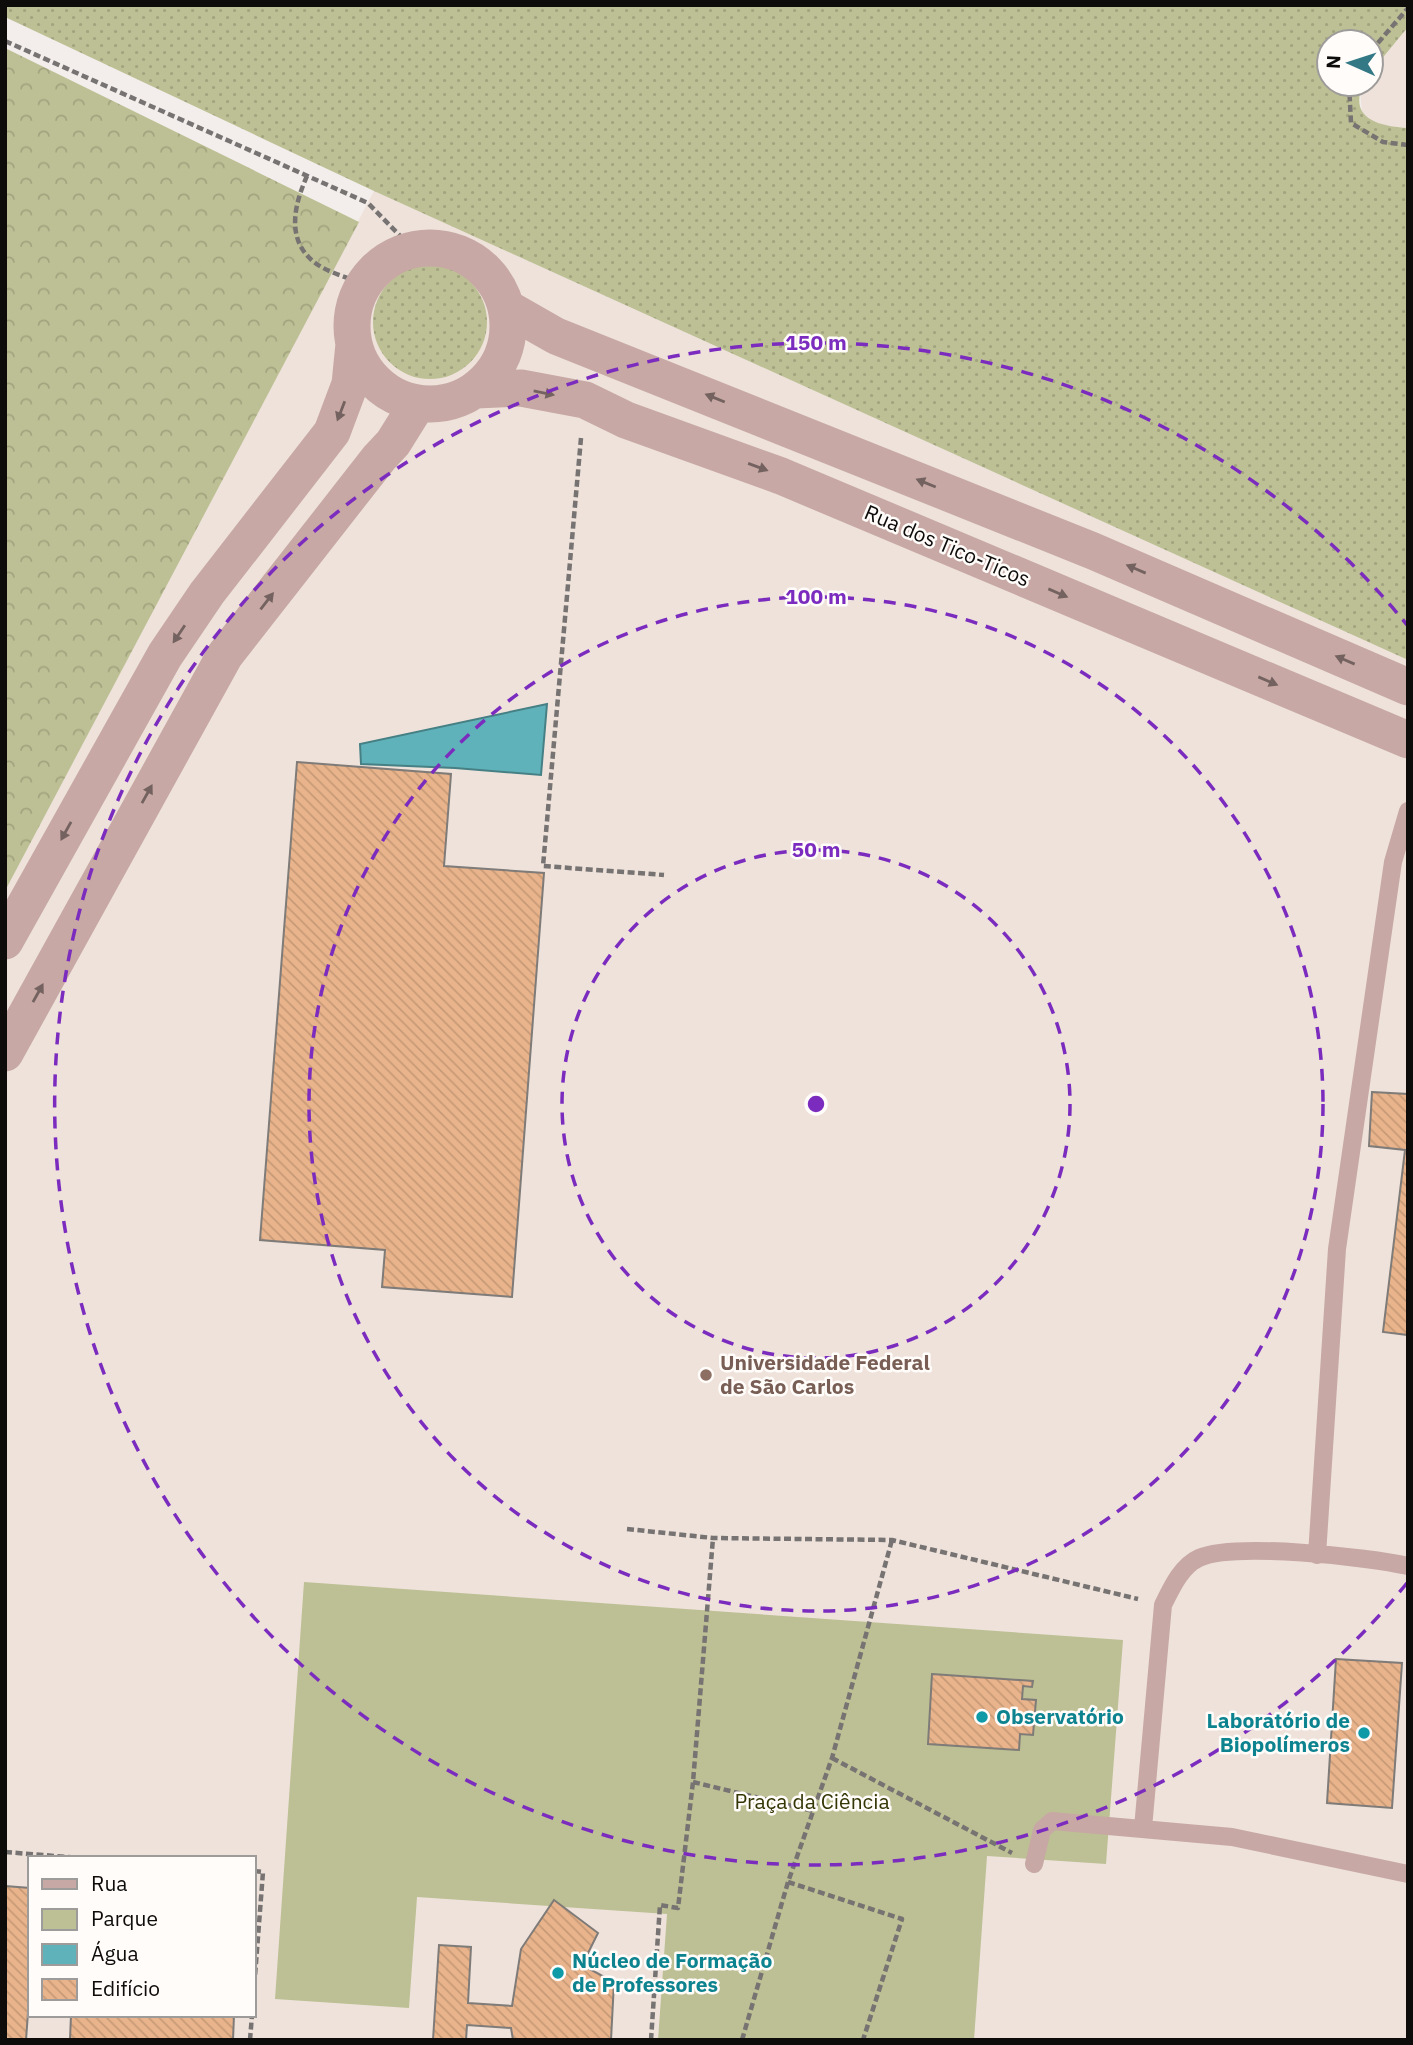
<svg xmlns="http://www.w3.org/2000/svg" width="1413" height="2045" viewBox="0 0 1413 2045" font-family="'IBM Plex Sans',sans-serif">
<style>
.built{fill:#eee2db;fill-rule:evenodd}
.grass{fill:url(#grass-dots)}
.forest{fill:url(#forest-crowns)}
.green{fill:#bdc094}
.water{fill:#5fb2b9;stroke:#468085;stroke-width:2}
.building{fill:url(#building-back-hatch);stroke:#7f7b78;stroke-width:2}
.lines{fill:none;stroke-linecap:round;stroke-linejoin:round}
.path{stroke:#767372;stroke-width:4.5;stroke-dasharray:7 3.5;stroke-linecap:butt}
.lane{stroke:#c7a8a4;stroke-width:18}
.street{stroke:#c7a8a4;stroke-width:37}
.oneway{fill:#73625f}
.ring{fill:none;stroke:#7b2cbf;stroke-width:3.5;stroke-dasharray:12 9}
.education-dot{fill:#8d6e63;stroke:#fffcfa;stroke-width:2.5}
.culture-dot{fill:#0f9aa8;stroke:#fffcfa;stroke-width:2.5}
.labels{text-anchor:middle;stroke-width:5;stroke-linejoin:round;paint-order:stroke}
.street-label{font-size:21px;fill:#0d0c0b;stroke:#fffcfa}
.education-label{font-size:21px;font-weight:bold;fill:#785e54;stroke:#fffcfa;text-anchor:start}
.culture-label{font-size:21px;font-weight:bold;fill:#0d838f;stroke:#fffcfa;text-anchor:start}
.park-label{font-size:21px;fill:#343604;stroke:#fffcfa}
.centre{fill:#7b2cbf;stroke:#fffcfa;stroke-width:3.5}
.ring-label{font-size:21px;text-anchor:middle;font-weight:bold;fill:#7b2cbf;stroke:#fffcfa;stroke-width:5;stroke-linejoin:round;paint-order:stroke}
</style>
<defs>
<pattern id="grass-dots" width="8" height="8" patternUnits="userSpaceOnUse" patternTransform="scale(1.75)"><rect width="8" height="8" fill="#bdc094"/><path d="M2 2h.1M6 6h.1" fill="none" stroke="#a1a47e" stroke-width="1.8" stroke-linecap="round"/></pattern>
<pattern id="forest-crowns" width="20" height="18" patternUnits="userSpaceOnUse" patternTransform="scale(1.75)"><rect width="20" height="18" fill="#bdc094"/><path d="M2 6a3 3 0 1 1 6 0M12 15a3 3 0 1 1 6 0" fill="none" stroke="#a1a47e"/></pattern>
<pattern id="building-back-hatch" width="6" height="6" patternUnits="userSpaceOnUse" patternTransform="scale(1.75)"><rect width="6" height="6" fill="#e9b48c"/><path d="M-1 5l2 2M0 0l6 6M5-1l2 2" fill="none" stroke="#c79a77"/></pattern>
</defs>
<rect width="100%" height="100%" fill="#f3eeeb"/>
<!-- built -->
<path class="built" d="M1408,27V128L1381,126L1368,119L1362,111L1360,91L1363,84H1371V72Z
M374,191L1408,660V2040H5V891ZM30,1858H254V2015H30Z"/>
<!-- grass -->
<path class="grass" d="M5,5H1408V27L1371,72V42H1329V84H1363C1348,120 1381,126 1408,128V660L374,191L5,17Z
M373 322a57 57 0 1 1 114 0a57 57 0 1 1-114 0Z"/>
<!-- forest -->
<path class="forest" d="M5,48L359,222L5,891Z"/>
<!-- green -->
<path class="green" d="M304,1582L1123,1640L1106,1864L987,1856L974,2040H658L667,1914L417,1897L409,2008L275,1999Z"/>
<!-- water -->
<path class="water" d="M547,704L541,775L455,768L361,764L360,744Z"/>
<!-- building -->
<path class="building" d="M297,762L451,774L444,866L544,873L512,1297L382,1287L385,1250L260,1240Z
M1372,1092L1408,1094V1335L1383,1332L1405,1150L1369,1146Z
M1336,1659L1402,1663L1392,1808L1327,1803Z
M932,1674L1033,1681L1032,1687L1023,1686L1022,1699L1036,1700L1033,1735L1020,1734L1019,1750L928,1744Z
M5,1886L30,1888V1985L26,2040H5Z
M554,1900L598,1933L582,1965L614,1982L611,2040H513L511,2028L467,2025L466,2040H433L439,1945L471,1947L468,2003L512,2006L521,1949Z
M71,2015H234L233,2040H70Z"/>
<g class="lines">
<!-- path -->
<path class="path" d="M5,41L368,203L413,249
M1371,51L1408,8
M1349,84L1351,123L1383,142L1408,145
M307,176C295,203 285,239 314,262C326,272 349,278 364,284
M581,438L543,866L664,875
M627,1529L713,1538L892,1540L1138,1599
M832,1758L1012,1853
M693,1782L813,1811
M5,1852L80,1858
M254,1871L263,1872L254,1989
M788,1882L902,1919L863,2040
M250,2040L252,2015
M651,2040L660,1905L678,1908L693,1782L713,1538
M742,2040L788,1882L832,1758L892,1540"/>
<!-- lane -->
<path class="lane" d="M1317,1555L1337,1249L1393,862L1408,811
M1143,1828L1163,1605C1171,1589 1181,1566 1199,1558C1234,1542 1368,1557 1408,1566
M1034,1864L1042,1830L1052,1821L1232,1837L1408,1874"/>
<!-- street -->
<path class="street" d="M352 326a78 78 0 1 1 156 0a78 78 0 1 1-156 0Z
M507,308L556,336L1093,551L1408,687
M476,390L521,388L585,400L626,420L781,476L1408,740
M5,941L165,655L207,593L332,432L350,384L354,344
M5,1053L225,655L379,458L393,443L418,403"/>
</g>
<!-- one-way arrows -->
<defs><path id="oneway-solid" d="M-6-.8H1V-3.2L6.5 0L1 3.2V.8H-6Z" transform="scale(1.75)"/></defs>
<g class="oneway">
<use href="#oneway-solid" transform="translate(544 393) rotate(11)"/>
<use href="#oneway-solid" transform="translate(715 398) rotate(-158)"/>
<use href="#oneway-solid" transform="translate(341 411) rotate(111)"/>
<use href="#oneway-solid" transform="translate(758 467) rotate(20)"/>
<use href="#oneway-solid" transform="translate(926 483) rotate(-158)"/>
<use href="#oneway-solid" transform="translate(1136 569) rotate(-157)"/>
<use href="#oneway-solid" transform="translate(1058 593) rotate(23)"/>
<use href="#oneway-solid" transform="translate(267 601) rotate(-52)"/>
<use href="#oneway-solid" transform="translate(179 634) rotate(124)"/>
<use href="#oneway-solid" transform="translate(1345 660) rotate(-157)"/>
<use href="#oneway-solid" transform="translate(1268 681) rotate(23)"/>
<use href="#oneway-solid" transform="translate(147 794) rotate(-61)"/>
<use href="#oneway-solid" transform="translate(66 831) rotate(119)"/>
<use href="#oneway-solid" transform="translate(38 993) rotate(-61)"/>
</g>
<!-- distance rings -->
<g class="ring">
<circle cx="816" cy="1104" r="254"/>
<circle cx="816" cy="1104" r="507"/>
<path d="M1407 1583A761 761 0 1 1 1407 625"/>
</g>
<!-- markers -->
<circle class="education-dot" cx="706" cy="1375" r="7"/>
<g class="culture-dot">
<circle cx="982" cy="1717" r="7"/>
<circle cx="1364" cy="1733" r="7"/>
<circle cx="558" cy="1973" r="7"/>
</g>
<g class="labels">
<!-- street labels -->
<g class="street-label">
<text transform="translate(947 546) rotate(23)" y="7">Rua dos Tico-Ticos</text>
</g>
<!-- education labels -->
<g class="education-label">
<text x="720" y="1370">Universidade Federal<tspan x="720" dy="24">de São Carlos</tspan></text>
</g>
<!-- culture labels -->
<g class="culture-label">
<text x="996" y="1724">Observatório</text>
<text x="1350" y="1728" text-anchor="end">Laboratório de<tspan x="1350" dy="24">Biopolímeros</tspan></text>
<text x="572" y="1968">Núcleo de Formação<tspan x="572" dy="24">de Professores</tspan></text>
</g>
<!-- park labels -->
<g class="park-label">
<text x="812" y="1809">Praça da Ciência</text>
</g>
</g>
<circle cx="816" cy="1104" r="10" class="centre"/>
<g class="ring-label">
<text x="816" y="350">150 m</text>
<text x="816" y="604">100 m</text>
<text x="816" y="857">50 m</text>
</g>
<!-- border -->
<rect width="1413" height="2045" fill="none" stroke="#0d0c0b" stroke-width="14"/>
<!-- legend -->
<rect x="28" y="1856" width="228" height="161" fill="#fffcfa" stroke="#9e9c9a" stroke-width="2"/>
<rect x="42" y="1879" width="35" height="10" fill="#c7a8a4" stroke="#9e9c9a" stroke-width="2"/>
<text x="91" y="1891" font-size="21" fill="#0d0c0b">Rua</text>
<rect x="42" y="1909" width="35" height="21" fill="#bdc094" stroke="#9e9c9a" stroke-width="2"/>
<text x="91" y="1926" font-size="21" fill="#0d0c0b">Parque</text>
<rect x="42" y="1944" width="35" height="21" fill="#5fb2b9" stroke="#9e9c9a" stroke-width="2"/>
<text x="91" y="1961" font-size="21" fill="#0d0c0b">Água</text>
<rect x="42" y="1979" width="35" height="21" fill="url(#building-back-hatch)" stroke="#9e9c9a" stroke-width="2"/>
<text x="91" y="1996" font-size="21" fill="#0d0c0b">Edifício</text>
<!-- north arrow -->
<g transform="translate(1350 63) rotate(273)"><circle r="33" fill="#fffcfa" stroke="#9e9c9a" stroke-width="2"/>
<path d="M0-5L12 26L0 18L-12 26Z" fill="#327985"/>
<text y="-10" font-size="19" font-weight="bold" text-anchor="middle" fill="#0d0c0b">N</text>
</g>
</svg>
